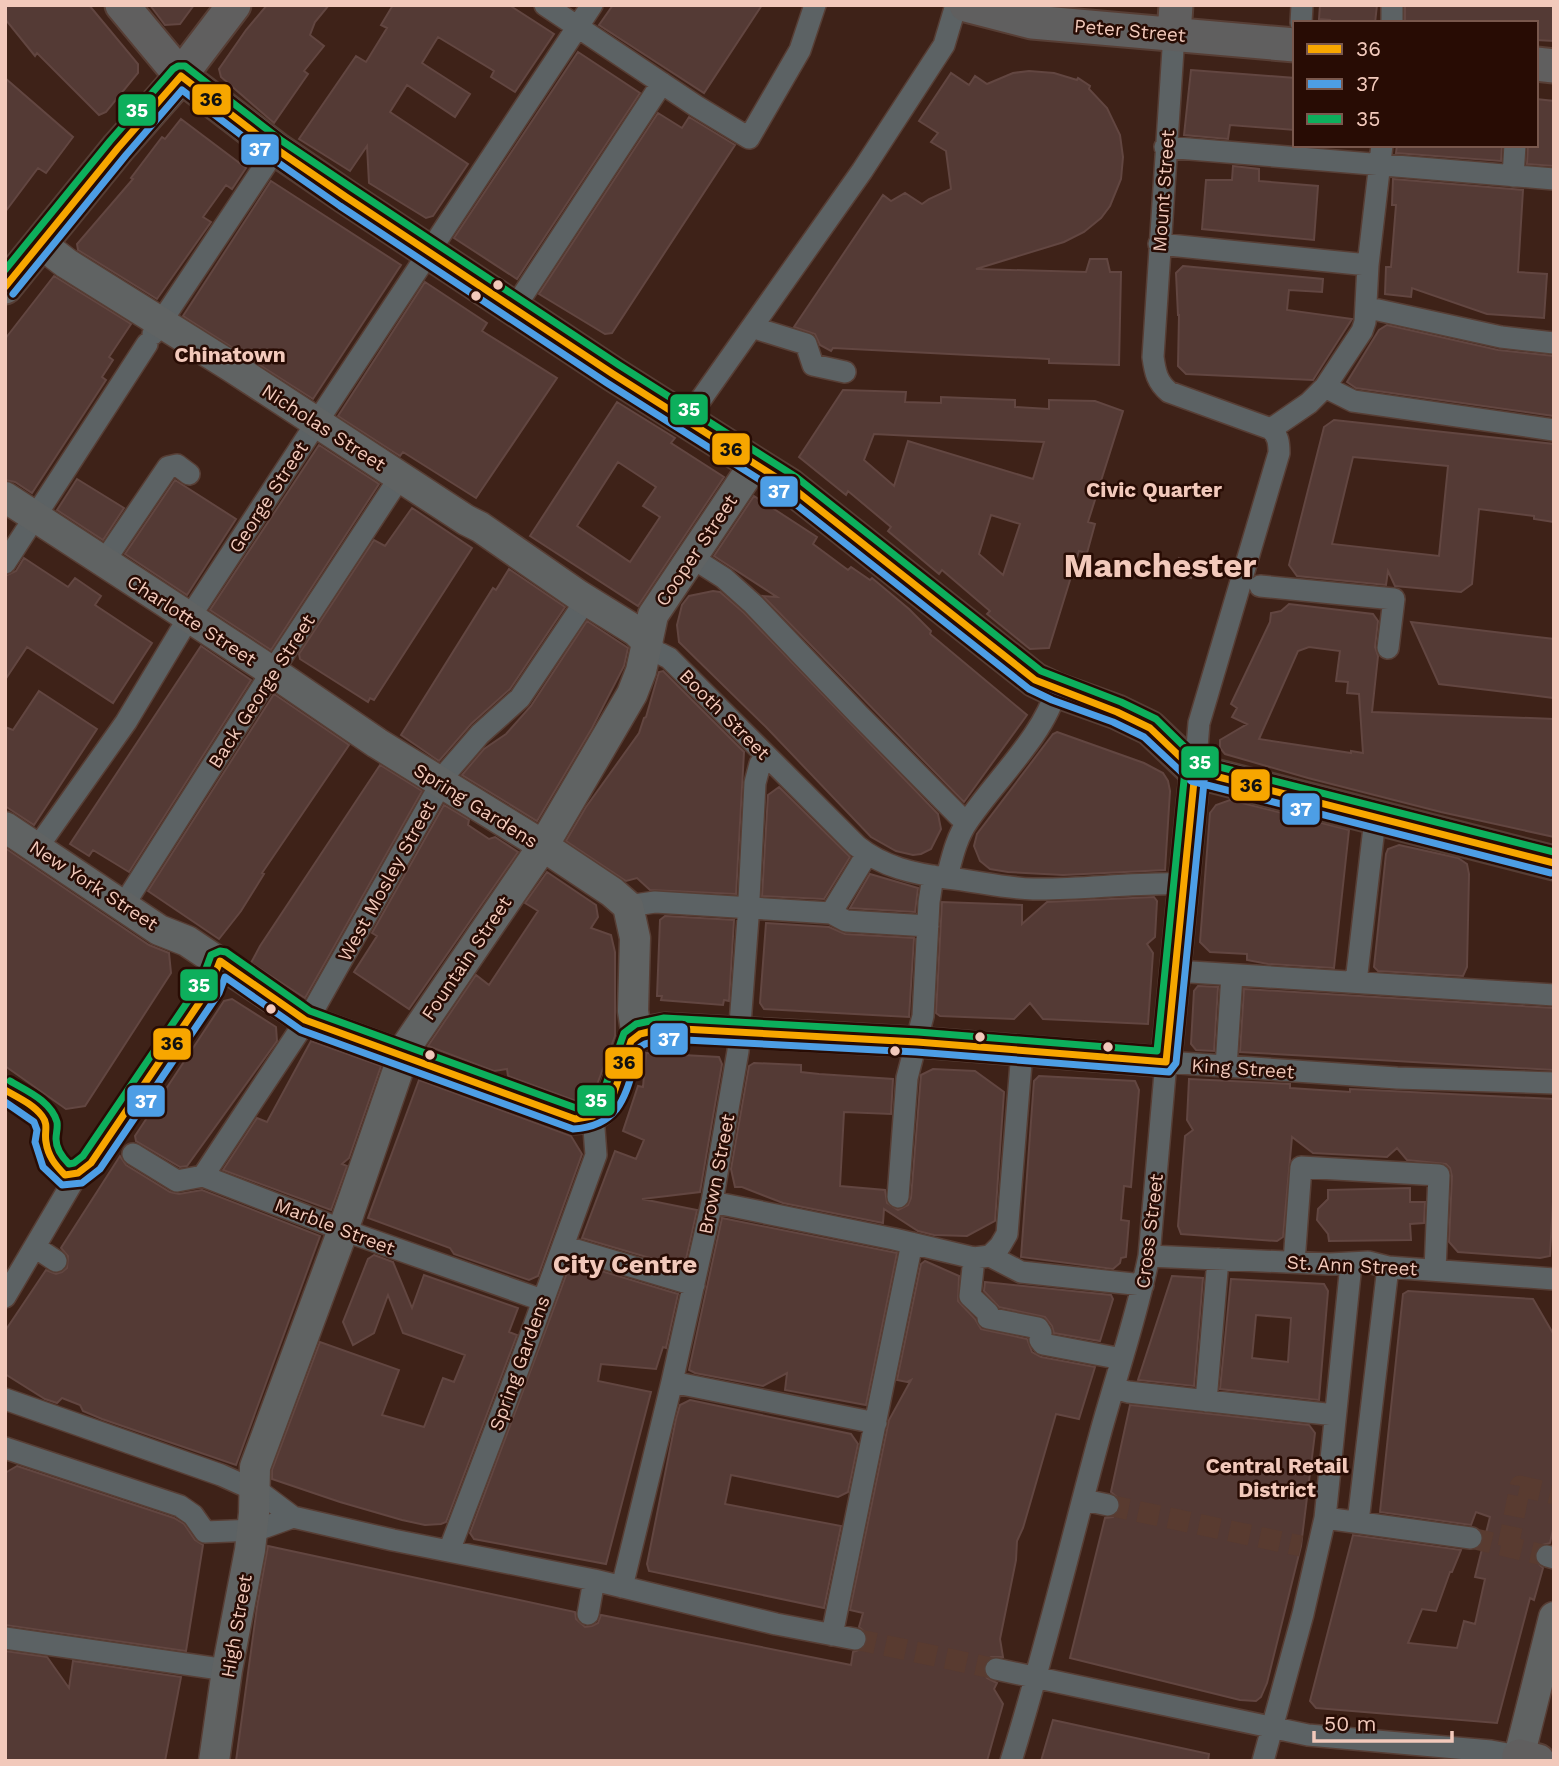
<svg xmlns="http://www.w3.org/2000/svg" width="1559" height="1766" viewBox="0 0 1559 1766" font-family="'Work Sans',sans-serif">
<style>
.building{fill:#543a35;stroke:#624641;stroke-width:2;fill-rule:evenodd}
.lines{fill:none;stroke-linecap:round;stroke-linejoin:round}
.street-tunnel{stroke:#593b30;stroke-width:21;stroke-dasharray:21 10;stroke-linecap:butt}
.street-casing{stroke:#573e35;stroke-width:24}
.secondary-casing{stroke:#573e35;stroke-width:33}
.primary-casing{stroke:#573e35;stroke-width:37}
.street{stroke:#5c6264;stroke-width:21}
.secondary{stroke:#606363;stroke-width:30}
.primary{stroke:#605f5f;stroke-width:33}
.bus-1-casing{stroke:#280c04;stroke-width:12}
.bus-2-casing{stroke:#280c04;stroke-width:12}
.bus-3-casing{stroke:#280c04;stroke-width:12}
.bus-1{stroke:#f7a600;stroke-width:7}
.bus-2{stroke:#4d9ee5;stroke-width:7}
.bus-3{stroke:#0daf5c;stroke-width:7}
.bus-dot{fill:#f2c9bb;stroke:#280c04;stroke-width:2.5}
.labels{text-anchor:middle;stroke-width:5;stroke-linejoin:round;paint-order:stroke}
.street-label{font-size:19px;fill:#f2c9bb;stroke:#280c04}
.neighbourhood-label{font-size:21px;font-weight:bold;fill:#f2c9bb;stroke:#280c04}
.district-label{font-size:26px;font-weight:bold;fill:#f2c9bb;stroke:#280c04}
.town-label{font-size:33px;font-weight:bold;fill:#f2c9bb;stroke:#280c04}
.line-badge{stroke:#280c04;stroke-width:2.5}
.badge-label{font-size:19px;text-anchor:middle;font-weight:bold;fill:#fff}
.pale-badge-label{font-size:19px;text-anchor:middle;font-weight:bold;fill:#111}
</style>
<rect width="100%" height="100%" fill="#3e2218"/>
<!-- building -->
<path class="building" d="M5,5H89L138,64V73L106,112L99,115L37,53L35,56L5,19Z
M150,5H194L180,24L165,25Z
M267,5H329L315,22L310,35L324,46L304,71L308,74L274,123L221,77L219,69L246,30Z
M393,5H509L554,34L515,92L491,77L494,71L438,37L422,63L470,94L455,117L407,85L390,112L468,164L433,216L426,218L369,183L367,146L350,171L299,139L356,56L366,62L387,28L381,25Z
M613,5H762L704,93L599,25Z
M1320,5H1377L1375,23H1330V20L1319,19Z
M1405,5H1554V41L1536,40V23H1405Z
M578,52L640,93L517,279L454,238Z
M1191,70L1295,78V130L1230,125L1228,139L1184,135Z
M1029,71L1054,73L1077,80L1078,78L1090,86L1089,89L1107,108L1120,135L1123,157L1121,179L1110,206L1101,218L1084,232L1064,242L976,269L1086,272L1090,259H1107L1110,272H1121L1119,365L1049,363V359L833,348L831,351L820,345L815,334L794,327L883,195L891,201L905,193L922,204L929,199L951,189L946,151L931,142L938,133L919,121L951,73L969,85L975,76L987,84L1013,73Z
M5,78L73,137L46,173L38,168L5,212Z
M1536,99L1554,101V166L1527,164L1528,145H1536Z
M658,113L682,128L689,117L735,145L612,333L605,334L539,294Z
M181,119L246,168L232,189L226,185L203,217L211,222L157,299L78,250L77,244L133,179L131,178L162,137L165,139Z
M1397,145H1502L1501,161L1396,153Z
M1233,166L1259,169V181L1318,186L1314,240L1202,229L1206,180H1232Z
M1393,179L1523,190L1518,272L1547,274L1544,318L1487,314L1412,288L1411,297L1385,294L1386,267H1391L1396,205H1392Z
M271,181L401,265L313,399L183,316Z
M1183,266L1323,279L1322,292L1289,290L1287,310L1352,319L1313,380L1186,374L1178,366L1179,315H1178L1176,273Z
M54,276L131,324L109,357L113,360L102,377L106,380L32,493L15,482L5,480V339Z
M425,282L487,323L482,331L557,378L476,498L403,452L400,456L338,416Z
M1387,325L1498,350L1554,356V416L1356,388L1347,382L1379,330Z
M843,390L906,392L905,402L941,403V397L1015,400V407L1049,409V400L1095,401L1123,411L1088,522L1095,524L1087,553L1079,551L1049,648L1030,649L987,614L990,611L942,570L939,574L888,531L891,527L848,491L846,495L799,457ZM874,434L913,436L1044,442L1033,479L908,441L894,486L864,460ZM991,515L1020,524L1003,575L979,554Z
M617,402L675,438L671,443L724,477L638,606L530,536ZM618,462L656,487L643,506L660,517L630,562L577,526Z
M1334,420L1554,444V522L1534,519V516L1479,509L1472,584L1461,592L1395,586L1388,571L1386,585L1297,576L1289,565L1324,427ZM1353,457L1448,466L1439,556L1332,544Z
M319,445L379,484L271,650L210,610Z
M77,479L124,508L103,540L57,510Z
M175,480L236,519L187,595L125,554Z
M754,496L817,537L813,544L848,570L851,567L870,580L872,578L909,609L931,631L930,634L1027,715L964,802L763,596L777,597L714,556Z
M412,508L472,548L374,700L370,698L368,702L300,659L299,654L374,540L385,546Z
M24,558L68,587L75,578L101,596L95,605L152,643L113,703L27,647L5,680V576L16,571Z
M1179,558L1195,563L1191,578L1175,574Z
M509,569L565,607L510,689L471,724L439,761L401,735L493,588L496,590Z
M713,591L720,592L744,613L938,814L941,829L931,849L921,854L913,855L896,851L871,837L766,727L679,642L677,625L682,605L689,596Z
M1289,604L1373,614L1378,621L1375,647L1378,656L1372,712L1554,719V837L1441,812L1308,778L1225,754L1220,748V740L1247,724L1232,717L1237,708L1231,704L1270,622L1271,613L1281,611ZM1309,647L1340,651L1336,681L1348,682L1347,693L1359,694L1363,753L1351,751V753L1259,739L1298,651Z
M587,621L628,648L624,666L592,728L537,821L462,775L484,749L506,734L531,706Z
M1411,622L1554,639V698L1439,684Z
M201,646L251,680L129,872L93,850L89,856L70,844Z
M663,671L744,752L736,894L650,890L637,878L626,881L566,841L586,807L639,733L644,718L646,717L659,672Z
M39,691L97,729L34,825L5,806V727L13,730Z
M274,694L349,745L262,873L264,874L241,911L219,939L148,891Z
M1057,732L1144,763L1163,773L1168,781L1170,791L1165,870L1063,875L1008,872L990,869L980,861L974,846L977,834L1053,734Z
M380,765L422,791L305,998L251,963L260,946Z
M779,787L850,857L824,899L762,896L768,795Z
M1230,800L1349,830L1334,968L1268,964L1247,960V954L1210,952L1200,942L1210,813L1216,805Z
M444,805L469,820L468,825L489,839L495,837L518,852L409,1009L354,972L377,936L372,933Z
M1399,845L1458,858L1467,864L1469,874L1467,967L1463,976L1378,971L1374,967L1386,854L1388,849Z
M5,848L149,945L169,953L171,973L85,1106L66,1109L5,1066Z
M547,872L596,905L598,917L591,928L611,935L615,952V1036L595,1090L592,1094L576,1101L508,1076L507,1069L494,1071L428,1046L476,975L489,985L538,911L525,903Z
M870,874L918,888L915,912L850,908Z
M1154,897L1157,901L1155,937L1147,944L1153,953L1148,1024L1043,1019L1030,1003L1014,1019L940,1016L936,1013L942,902L1022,905V924L1047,902Z
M665,916L734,920L729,1001L724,1000L723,1005L661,1000L662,996H657L660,920Z
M766,923L829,927L845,934L914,938L909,1017L764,1009L760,1003Z
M1198,986L1218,987L1214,1051L1196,1050L1191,1044L1194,991Z
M1244,989L1554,1008V1070L1240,1052Z
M232,999L276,1027L277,1041L187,1166L180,1167L136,1141L135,1136L224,1001Z
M311,1041L381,1066L349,1158L342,1164L347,1166L331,1210L223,1170L257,1118L267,1122Z
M646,1053L719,1057L722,1064L700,1192L642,1199L697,1210L684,1268L582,1238L615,1151L636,1159L644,1140L623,1131L638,1086L643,1087Z
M754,1063L801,1065V1072L819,1074L893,1079L891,1114L844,1112L840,1186L885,1190L887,1203L898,1210L908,1205L911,1198L921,1075L933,1069L975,1071L1004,1092L995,1221L967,1236L934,1235L918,1231L884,1209L883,1223L783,1203L742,1187H735L731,1169L749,1066Z
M1039,1076L1135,1081L1139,1090L1131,1187L1124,1186L1121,1220L1129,1221L1126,1257L1121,1258L1120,1263L1113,1269L1021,1257L1034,1081Z
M1189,1079L1290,1084V1088L1350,1092V1089L1554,1099V1183L1550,1256L1540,1258L1458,1252L1449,1242L1452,1176L1450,1168L1446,1164L1407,1160L1397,1148L1387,1157L1313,1153L1292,1137L1283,1237L1277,1241L1181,1234L1178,1226L1185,1136L1193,1130L1187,1120Z
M419,1080L571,1136L582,1154L538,1276L529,1280L454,1254L450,1248L368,1218Z
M120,1156L126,1165L170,1192L179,1194L202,1190L320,1236L236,1465L102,1419L83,1411L80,1405L62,1398L57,1403L45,1399L5,1374V1331L46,1270L56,1274L62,1272L67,1268L68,1256L61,1248Z
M1410,1188V1202H1425L1424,1223L1410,1224L1411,1240L1329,1241L1328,1234L1317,1220L1318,1209L1328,1199V1190Z
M722,1218L897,1253L866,1405L785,1390L787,1373L763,1386L695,1373L689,1370Z
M374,1255L393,1262L412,1308L424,1275L518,1308L509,1332L517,1335L446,1522L441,1524L425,1525L402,1520L340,1502L272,1479V1470L320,1342L399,1370L382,1415L424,1427L443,1378L454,1382L465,1355L403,1333L388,1295L374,1333L353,1345L343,1322L368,1259Z
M925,1261L959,1276L958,1301L975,1319L981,1329L1027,1339L1032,1352L1041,1357L1095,1367L1079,1419L1056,1414L1023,1528L1017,1541L1016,1560L1000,1639L1003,1657H991L986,1661L983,1667L987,1678L997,1683L994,1689L1003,1704L987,1761H236L257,1607L268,1546L575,1612L576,1619L585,1627L592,1626L598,1623L601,1615L851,1665L853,1652L864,1648L868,1641L867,1634L859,1627L863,1613L850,1610L889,1420L911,1380L907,1382L897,1380L921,1264Z
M571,1262L678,1294L666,1348L663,1347L656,1369L601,1364L598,1381L651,1392L606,1564L474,1539L470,1533Z
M1172,1276L1203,1278L1194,1386L1138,1380Z
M1231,1279L1324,1284L1328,1291L1319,1400L1220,1389ZM1256,1315L1291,1318L1288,1362L1252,1358Z
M985,1282L1111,1295L1113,1299L1100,1341L1054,1333L1052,1326L1045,1317L999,1307L984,1291Z
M1408,1291L1533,1299L1554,1335V1525L1550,1543L1538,1546L1535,1552V1560L1543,1568L1534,1600L1530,1598L1497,1723L1316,1708L1310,1701L1353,1535L1461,1550L1452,1572H1450L1436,1611L1422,1609L1408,1643L1457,1648L1464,1621L1475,1624L1485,1579L1475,1577L1490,1517L1476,1512L1471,1525L1380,1512L1403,1294Z
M690,1400L851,1434L858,1444L848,1492L838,1497L731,1475L725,1504L841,1526L824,1608L649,1571L647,1564L676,1419L680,1405Z
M1130,1405L1309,1425L1315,1433L1301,1546L1267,1683L1261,1697L1256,1701L1240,1700L1070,1658L1105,1518L1113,1517L1121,1508L1120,1500L1111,1492Z
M17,1466L174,1518L184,1524L195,1540L203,1545L186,1651L5,1625V1473Z
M5,1651L47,1657L69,1688L73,1661L181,1677L165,1761H5Z
M1053,1720L1209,1754L1208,1761H1041Z"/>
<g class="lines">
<!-- street-tunnel -->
<path class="street-tunnel" d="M1108,1505L1301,1546
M1471,1538L1547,1556
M1508,1547L1520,1486L1554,1494
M855,1639L996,1669"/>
<defs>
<path id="street" d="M545,5L696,106L749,138L800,50L815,5
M1301,23L1302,5
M1392,23V5
M1174,34L1153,357C1155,372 1157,382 1169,392L1271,429C1278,436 1279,442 1279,453L1199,723L1195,771
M1165,147L1554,179
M1513,176L1515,145
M1159,244L1368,265
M515,307L662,83
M1367,309L1378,310L1501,337L1554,343
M755,325L761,330L806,344L813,365L845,372
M153,334L276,149
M1325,387L1353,401L1554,430
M687,419L862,171L944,45L956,5
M1271,429L1309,403L1325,387L1362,331L1365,322L1368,265L1382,145
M691,557L724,578L753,604L858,714L959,816L967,822
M5,563L147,344
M103,563L168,467L177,465L189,474
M1260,586L1394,599L1388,648
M647,642L657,652L669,658L857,846C883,867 914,874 947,878C976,881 1003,888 1033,889C1083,890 1133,882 1183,884
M37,848L126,722L180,632L317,422L592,5
M947,877C952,858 956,838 968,821C993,783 1045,734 1056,690
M123,906L266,681L400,477
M628,906L655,902L831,913
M831,913L846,921L928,926
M831,913L867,854
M1175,971L1554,995
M1356,982L1375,819
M1226,1067L1232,975
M133,1154L177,1181L203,1176L343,1230L542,1300
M203,1176L315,1007L448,771L480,734L520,698L586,600
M898,1197L907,1078L923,1016L929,902L933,876
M712,1202L894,1239L974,1258L990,1256L1021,1272L1143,1285
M563,1246L694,1285
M35,1247L56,1261
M990,1256L1000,1246L1007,1234L1022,1051
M1149,1256L1330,1264L1368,1262L1388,1267L1554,1279
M974,1258L970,1296L988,1313V1318L1038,1328L1041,1333L1040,1340L1043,1344L1122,1359
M1294,1262L1301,1167L1439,1175L1435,1270
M5,1297L78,1173
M672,1382L876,1423
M1114,1388L1128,1392L1335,1415
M5,1399L221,1475L261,1493L293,1517L393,1540L594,1580L776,1624L855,1639
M1206,1401L1218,1259
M5,1448L180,1506L193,1515L205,1532L257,1530L293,1517
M1084,1500L1108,1505
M1325,1518L1471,1538
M1358,1522L1388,1267
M449,1551L519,1367L596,1155L593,1116
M1547,1556L1554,1558
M622,1587L672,1382L712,1202L738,1051L748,918L755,783L760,764L767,757
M588,1614L594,1580
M832,1635L912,1243
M5,1638L227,1670
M996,1669L1308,1735L1491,1751L1519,1756
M1011,1761C1045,1652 1071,1541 1101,1431C1117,1373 1137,1316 1149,1256L1166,1062L1397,1078L1554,1083
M1263,1761L1303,1614L1325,1518L1351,1264"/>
<path id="secondary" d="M40,243L66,263L232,367L466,520L480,527L578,595L636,631L647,642
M5,497L273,672L377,743L531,838L612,892L628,906L635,938L633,1011L635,1024L640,1034
M5,827L159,930L187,941L305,1020L575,1119C611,1118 616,1087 625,1058C628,1052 629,1044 634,1039C642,1031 654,1030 665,1028L917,1042L1166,1062L1195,771
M214,1761L227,1670L250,1550L254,1513L255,1467L343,1230L406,1047L543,846L632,694L641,671L653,615L755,463
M1518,1761L1554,1617"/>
<path id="primary" d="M122,5L181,76L276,149L346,197L613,374L790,486L1035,680L1056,690L1117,712L1150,728L1195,771L1554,863
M966,5L1032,22L1295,45
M1174,34L1176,5
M1536,64L1554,66
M5,287L118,148L171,88L234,5
M1519,1756L1538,1761"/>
</defs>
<!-- street casing -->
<use href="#street" class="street-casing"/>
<!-- secondary casing -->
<use href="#secondary" class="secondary-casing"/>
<!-- primary casing -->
<use href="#primary" class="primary-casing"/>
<!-- street -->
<use href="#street" class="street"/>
<!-- secondary -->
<use href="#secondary" class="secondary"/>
<!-- primary -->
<use href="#primary" class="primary"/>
<defs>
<path id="bus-1" d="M5,287L118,148L181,76L276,149L346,197L613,374L790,486L1035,680L1117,712L1150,728L1195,771L1554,863
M5,1090C17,1097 33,1104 42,1116C49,1125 44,1132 46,1142C48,1156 55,1165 65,1175L78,1173L91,1163L210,987L220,961L305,1020L575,1119L593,1116L611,1102L631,1041L640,1034L665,1028L917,1042L1166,1062L1195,771"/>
<path id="bus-2" d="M13,294L126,155L182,90L270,157L340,206L607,383L784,495L1029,689L1052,700L1113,722L1144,737L1191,781L1551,873
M5,1102L34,1122L37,1130L35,1142L43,1167L62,1185L82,1183L100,1169L219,993L225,977L301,1030L573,1129C625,1126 626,1089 640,1047L645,1044L666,1039L916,1052L1169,1072L1176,1063L1205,772"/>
<path id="bus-3" d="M5,270L110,141L173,69L178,66H185L282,141L352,188L619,365L796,477L1041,671L1121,702L1156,719L1200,762L1554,852
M10,1081C27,1091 51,1101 57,1122C58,1128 56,1133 56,1139C56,1148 63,1158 69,1164L74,1163L83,1156L201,982L211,955L220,951L226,952L310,1011L576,1108L589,1106L602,1096L624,1033L636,1024L664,1018L918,1032L1157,1051L1185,770"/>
</defs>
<!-- bus-1 casing -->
<use href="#bus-1" class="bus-1-casing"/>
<!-- bus-2 casing -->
<use href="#bus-2" class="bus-2-casing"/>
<!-- bus-3 casing -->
<use href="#bus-3" class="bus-3-casing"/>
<!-- bus-1 -->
<use href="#bus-1" class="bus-1"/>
<!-- bus-2 -->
<use href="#bus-2" class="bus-2"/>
<!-- bus-3 -->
<use href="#bus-3" class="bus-3"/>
</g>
<!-- markers -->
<g class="bus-dot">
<circle cx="498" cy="285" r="6"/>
<circle cx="476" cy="296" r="6"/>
<circle cx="271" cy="1009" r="6"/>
<circle cx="980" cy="1037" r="6"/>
<circle cx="1108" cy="1047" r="6"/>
<circle cx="895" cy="1051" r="6"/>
<circle cx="430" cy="1055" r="6"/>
</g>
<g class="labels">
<!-- street labels -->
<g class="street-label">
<text transform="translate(1130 30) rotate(5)" y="7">Peter Street</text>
<text transform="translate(1163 191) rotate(-86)" y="7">Mount Street</text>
<text transform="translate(324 427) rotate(33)" y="7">Nicholas Street</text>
<text transform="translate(268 497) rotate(-57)" y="7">George Street</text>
<text transform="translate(696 550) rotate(-56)" y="7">Cooper Street</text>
<text transform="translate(192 620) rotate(33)" y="7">Charlotte Street</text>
<text transform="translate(261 691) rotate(-57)" y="7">Back George Street</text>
<text transform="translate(725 714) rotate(45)" y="7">Booth Street</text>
<text transform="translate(476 805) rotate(32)" y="7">Spring Gardens</text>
<text transform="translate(386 881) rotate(-61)" y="7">West Mosley Street</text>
<text transform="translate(94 885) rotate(33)" y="7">New York Street</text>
<text transform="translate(466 958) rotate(-56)" y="7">Fountain Street</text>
<text transform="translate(1243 1068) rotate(4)" y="7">King Street</text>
<text transform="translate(716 1174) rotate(-79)" y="7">Brown Street</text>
<text transform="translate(335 1226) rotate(21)" y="7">Marble Street</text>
<text transform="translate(1149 1231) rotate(-83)" y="7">Cross Street</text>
<text transform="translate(1352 1265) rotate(3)" y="7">St. Ann Street</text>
<text transform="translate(519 1363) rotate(-70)" y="7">Spring Gardens</text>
<text transform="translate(236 1626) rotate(-80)" y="7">High Street</text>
</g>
<!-- neighbourhood labels -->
<g class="neighbourhood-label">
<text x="230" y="362">Chinatown</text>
<text x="1154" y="497">Civic Quarter</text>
<text x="1277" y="1473">Central Retail<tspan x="1277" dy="24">District</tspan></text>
</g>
<!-- district labels -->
<g class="district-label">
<text x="625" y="1273">City Centre</text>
</g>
<!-- town labels -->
<g class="town-label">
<text x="1160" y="577">Manchester</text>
</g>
</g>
<g class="line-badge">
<rect x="191" y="83" width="41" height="33" rx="7" fill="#f7a600"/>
<rect x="117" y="93" width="40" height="34" rx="7" fill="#0daf5c"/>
<rect x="240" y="133" width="40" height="33" rx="7" fill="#4d9ee5"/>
<rect x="669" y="393" width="40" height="33" rx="7" fill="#0daf5c"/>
<rect x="711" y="432" width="40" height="34" rx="7" fill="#f7a600"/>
<rect x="759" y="475" width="40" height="33" rx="7" fill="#4d9ee5"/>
<rect x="1180" y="745" width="40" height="34" rx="7" fill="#0daf5c"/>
<rect x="1230" y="768" width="41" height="34" rx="7" fill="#f7a600"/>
<rect x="1281" y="792" width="40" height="34" rx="7" fill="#4d9ee5"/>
<rect x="179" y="968" width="40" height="34" rx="7" fill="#0daf5c"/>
<rect x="649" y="1022" width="40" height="34" rx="7" fill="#4d9ee5"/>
<rect x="152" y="1027" width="40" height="34" rx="7" fill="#f7a600"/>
<rect x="604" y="1046" width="40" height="34" rx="7" fill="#f7a600"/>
<rect x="576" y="1084" width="40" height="33" rx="7" fill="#0daf5c"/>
<rect x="126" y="1084" width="40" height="34" rx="7" fill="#4d9ee5"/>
</g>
<g class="badge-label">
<text x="137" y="117">35</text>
<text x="260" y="156">37</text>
<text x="689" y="416">35</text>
<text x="779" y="498">37</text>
<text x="1200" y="769">35</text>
<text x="1301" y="816">37</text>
<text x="199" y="992">35</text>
<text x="669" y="1046">37</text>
<text x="596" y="1107">35</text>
<text x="146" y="1108">37</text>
</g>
<g class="pale-badge-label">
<text x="211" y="106">36</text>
<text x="731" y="456">36</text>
<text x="1251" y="792">36</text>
<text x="172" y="1050">36</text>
<text x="624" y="1069">36</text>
</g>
<!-- border -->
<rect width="1559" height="1766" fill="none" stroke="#f2c9bb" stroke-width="14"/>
<!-- legend -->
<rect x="1293" y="21" width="245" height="126" fill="#280c04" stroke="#79584d" stroke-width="2"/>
<rect x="1307" y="44" width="35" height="10" fill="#f7a600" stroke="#79584d" stroke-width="2"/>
<text x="1356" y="56" font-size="21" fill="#f2c9bb">36</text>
<rect x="1307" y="79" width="35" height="10" fill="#4d9ee5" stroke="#79584d" stroke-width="2"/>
<text x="1356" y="91" font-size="21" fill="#f2c9bb">37</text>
<rect x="1307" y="114" width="35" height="10" fill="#0daf5c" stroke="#79584d" stroke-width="2"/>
<text x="1356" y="126" font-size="21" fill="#f2c9bb">35</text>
<!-- scale -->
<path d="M1314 1731v10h138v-10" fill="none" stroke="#f2c9bb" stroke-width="3.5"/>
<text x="1324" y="1731" font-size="21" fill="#f2c9bb" stroke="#280c04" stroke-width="5" paint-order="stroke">50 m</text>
</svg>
